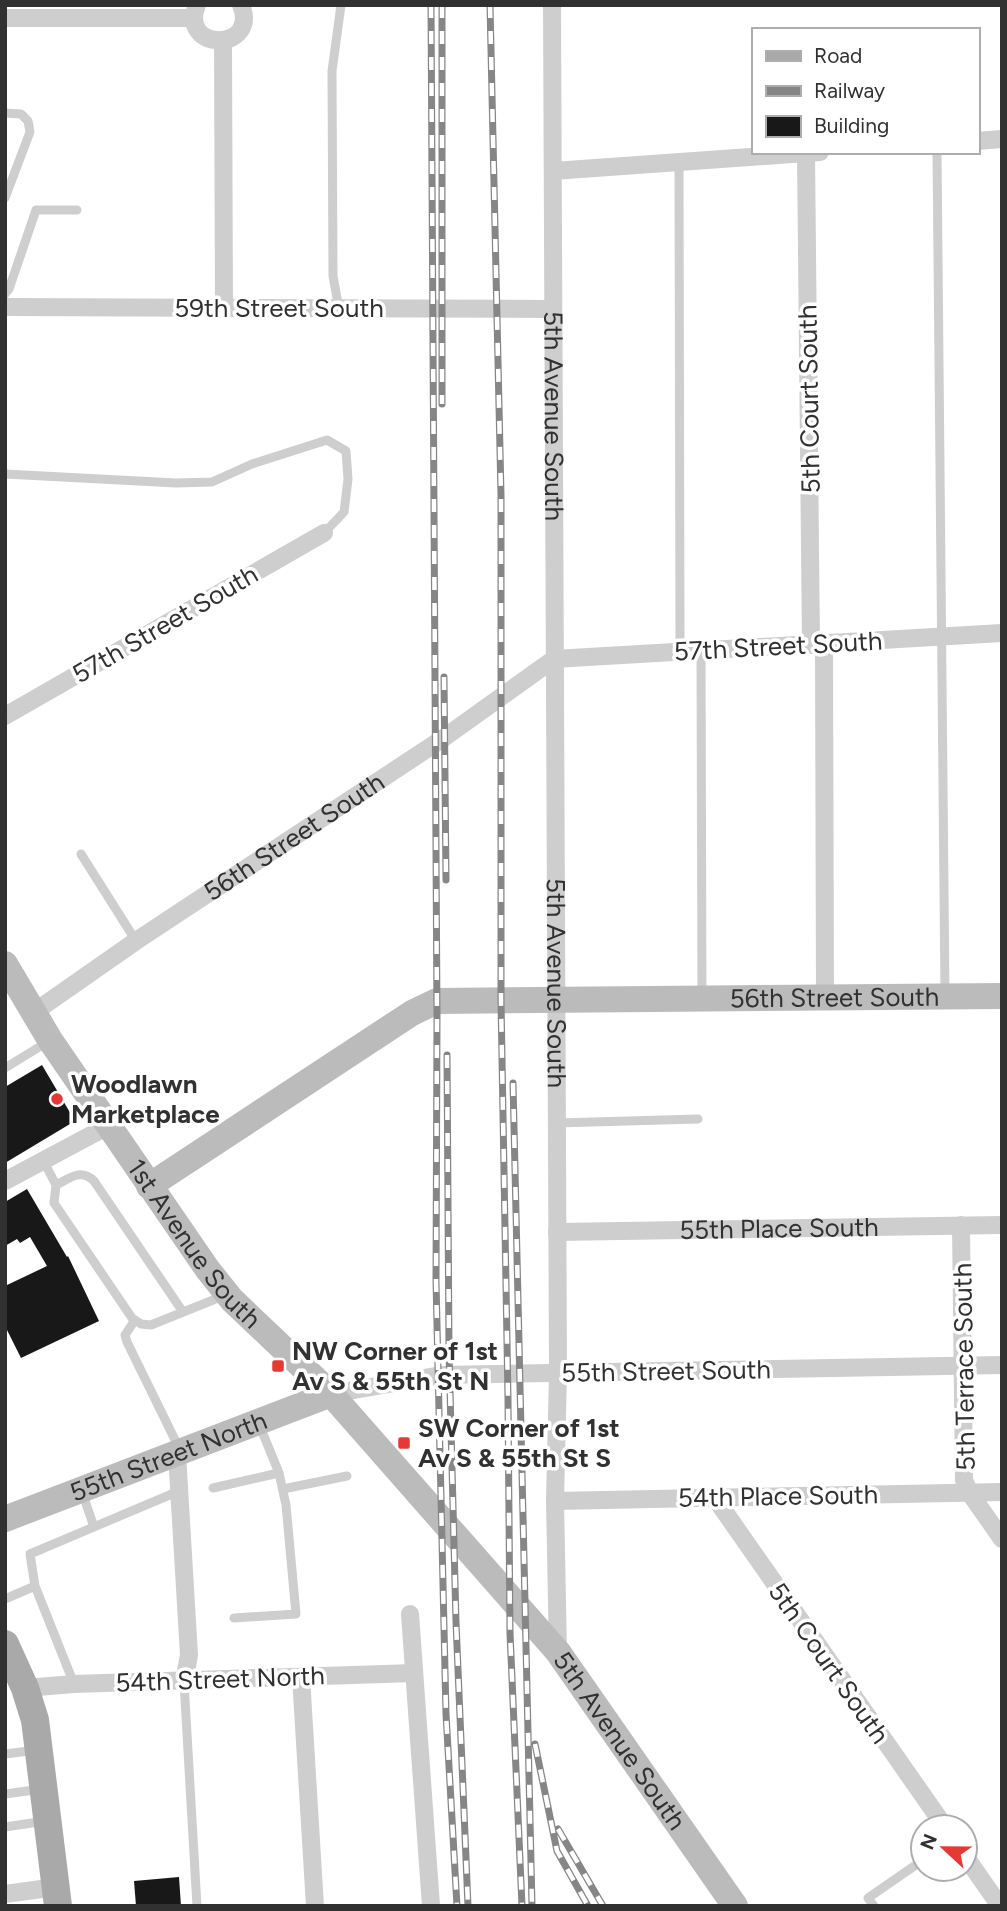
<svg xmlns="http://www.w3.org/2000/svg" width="1007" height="1911" viewBox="0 0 1007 1911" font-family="Figtree,sans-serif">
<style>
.building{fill:#181818}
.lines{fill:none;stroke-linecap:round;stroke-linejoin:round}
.lane{stroke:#cecece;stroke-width:9}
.street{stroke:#cecece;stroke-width:18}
.secondary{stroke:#bbb;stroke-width:26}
.primary{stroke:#a9a9a9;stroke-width:28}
.rail-casing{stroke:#868686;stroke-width:7}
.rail{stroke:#fff;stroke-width:4.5;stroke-dasharray:13;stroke-linecap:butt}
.poi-dot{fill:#e63935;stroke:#fff;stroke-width:2.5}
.labels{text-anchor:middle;stroke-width:7;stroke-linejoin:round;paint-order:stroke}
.street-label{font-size:26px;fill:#313131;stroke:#fff}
.poi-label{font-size:26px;font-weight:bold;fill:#313131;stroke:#fff;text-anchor:start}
</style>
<rect width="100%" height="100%" fill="#fff"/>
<!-- building -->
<path class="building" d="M42,1065L75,1121L5,1163V1087Z
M27,1189L67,1257L68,1256L99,1321L21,1358L5,1326V1286L47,1266L30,1237L20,1243L17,1239L5,1246V1202Z
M179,1877L181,1906H136L134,1881Z"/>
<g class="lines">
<!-- lane -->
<path class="lane" d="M5,113L21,114L28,121L30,132L5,198
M937,152L945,995
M679,162L680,652
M5,294L9,289L36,210H77
M339,309L333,276L332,71L341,5
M5,474L176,483L212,482L252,464L327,440L346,451L348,479L344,512L324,533
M701,651L702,998
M81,854L136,941
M5,1068L49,1041
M557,1123L698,1119
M44,1162L56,1185L54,1203L132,1318L141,1324L151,1325L223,1296
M56,1185C70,1178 81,1168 94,1181L183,1312
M135,1320L125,1335L127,1342L179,1448
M213,1488L279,1473
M283,1489L347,1476
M82,1492L94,1527
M35,1586L30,1554L179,1491
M5,1599L35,1586L74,1684
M234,1618L296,1614L286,1505L279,1473L259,1424
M184,1682L197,1906
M5,1754L37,1750
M5,1794L42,1789
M5,1827L45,1821
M874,1906L868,1898L923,1860"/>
<!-- street -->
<g class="street">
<path d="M197,5C178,52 260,52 241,5"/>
<path id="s1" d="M552,5L558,1373L555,1501L558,1652"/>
<path d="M5,18H194"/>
<path d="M223,41L224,308"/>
<path d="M977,141L1002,139"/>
<path d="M806,153L811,645"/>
<path d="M553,171L820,152"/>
<path d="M5,307L553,309"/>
<path d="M824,644L825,998"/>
<path d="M5,716L324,533"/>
<path id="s2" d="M33,1013L136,941L445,737L554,659L1002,633"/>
<path d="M5,1181L108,1126"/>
<path d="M961,1225L964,1480L969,1492L1002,1539"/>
<path id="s3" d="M557,1232L1002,1225"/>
<path d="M331,1394L441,1375L1002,1365"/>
<path d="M177,1454L189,1655L184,1682"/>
<path d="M715,1498L945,1827"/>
<path d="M555,1501L1002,1492"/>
<path d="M410,1614L431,1906"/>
<path d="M301,1677L315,1906"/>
<path d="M25,1688L74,1684L414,1673"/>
<path d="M965,1856L1000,1906"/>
<path d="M5,1894L56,1887"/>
</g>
<!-- secondary -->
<g class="secondary">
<path id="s4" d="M5,964L50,1040L208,1270L232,1300L331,1394L558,1652L735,1906"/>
<path id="s5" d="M149,1186L412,1013L437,1001L1002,996"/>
<path id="s6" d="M5,1519L331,1394"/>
</g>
<!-- primary -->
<path class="primary" d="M5,1644L25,1688L35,1720L58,1906"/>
<defs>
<path id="rail" d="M431,5L437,1018L436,1281L446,1714L457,1906
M442,5V404
M490,5L501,495V1001L508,1399L510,1633L522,1906
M444,677L446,880
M447,1055L449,1351L456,1622L468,1906
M513,1083L532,1906
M535,1744L557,1851L588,1906
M558,1829L603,1906"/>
</defs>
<!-- rail casing -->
<use href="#rail" class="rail-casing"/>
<!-- rail -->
<use href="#rail" class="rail"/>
</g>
<!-- markers -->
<g class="poi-dot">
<circle cx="57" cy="1099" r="7"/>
<rect x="271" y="1359" width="14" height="14" rx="3.5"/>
<rect x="397" y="1436" width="14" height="14" rx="3.5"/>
</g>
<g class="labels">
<!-- street labels -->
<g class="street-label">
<text x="279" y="317">59th Street South</text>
<text transform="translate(809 399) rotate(-91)" y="9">5th Court South</text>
<text dy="9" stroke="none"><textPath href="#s1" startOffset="411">5th Avenue South</textPath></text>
<text transform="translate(165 624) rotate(-30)" y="9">57th Street South</text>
<text transform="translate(778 646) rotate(-3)" y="9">57th Street South</text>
<text dy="9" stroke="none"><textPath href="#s2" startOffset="315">56th Street South</textPath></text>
<text dy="9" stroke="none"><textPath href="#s1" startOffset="978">5th Avenue South</textPath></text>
<text dy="9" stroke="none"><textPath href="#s5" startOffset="740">56th Street South</textPath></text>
<text dy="9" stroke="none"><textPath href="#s3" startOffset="222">55th Place South</textPath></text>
<text dy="9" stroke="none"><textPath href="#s4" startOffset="338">1st Avenue South</textPath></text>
<text transform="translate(964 1367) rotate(-91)" y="9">5th Terrace South</text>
<text transform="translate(666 1371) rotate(-1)" y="9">55th Street South</text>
<text dy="9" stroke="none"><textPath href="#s6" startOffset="175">55th Street North</textPath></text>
<text transform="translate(778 1496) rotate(-1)" y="9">54th Place South</text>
<text transform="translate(829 1663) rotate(55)" y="9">5th Court South</text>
<text transform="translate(220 1679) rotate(-2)" y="9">54th Street North</text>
<text dy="9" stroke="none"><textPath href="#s4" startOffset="994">5th Avenue South</textPath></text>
</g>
<!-- poi labels -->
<g class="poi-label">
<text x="71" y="1093">Woodlawn<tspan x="71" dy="30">Marketplace</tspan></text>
<text x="292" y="1360">NW Corner of 1st<tspan x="292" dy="30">Av S &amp; 55th St N</tspan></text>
<text x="418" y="1437">SW Corner of 1st<tspan x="418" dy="30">Av S &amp; 55th St S</tspan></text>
</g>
</g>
<!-- border -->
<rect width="1007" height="1911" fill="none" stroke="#313131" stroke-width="14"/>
<!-- legend -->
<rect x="752" y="28" width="228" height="126" fill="#ffffff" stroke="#adadad" stroke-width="2"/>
<rect x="766" y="51" width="35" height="10" fill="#a9a9a9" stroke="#adadad" stroke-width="2"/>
<text x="814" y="63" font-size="21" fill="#313131">Road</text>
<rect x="766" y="86" width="35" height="10" fill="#868686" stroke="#adadad" stroke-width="2"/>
<text x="814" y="98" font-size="21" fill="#313131">Railway</text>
<rect x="766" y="116" width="35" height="21" fill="#181818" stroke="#adadad" stroke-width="2"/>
<text x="814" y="133" font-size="21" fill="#313131">Building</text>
<!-- north arrow -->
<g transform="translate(944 1848) rotate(292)"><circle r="33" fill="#ffffff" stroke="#adadad" stroke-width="2"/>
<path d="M0-5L12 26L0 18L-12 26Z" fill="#e63935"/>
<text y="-10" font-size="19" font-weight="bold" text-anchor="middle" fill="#313131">N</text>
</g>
</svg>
